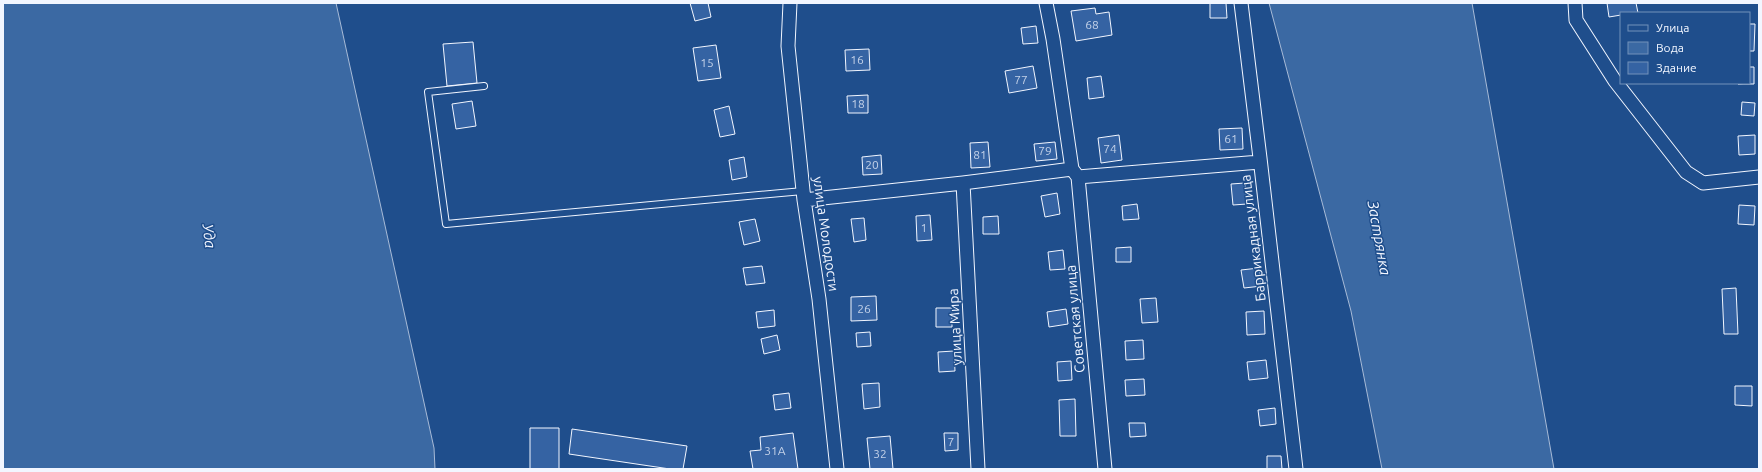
<svg xmlns="http://www.w3.org/2000/svg" width="1762" height="472" viewBox="0 0 1762 472" font-family="Ubuntu,sans-serif">
<style>
.water{fill:#3b69a3;stroke:#a8bbd7}
.building{fill:#3563a3;stroke:#f2f6ff}
.lines{fill:none;stroke-linecap:round;stroke-linejoin:round}
.service-casing{stroke:#f2f6ff;stroke-width:8}
.minor-casing{stroke:#f2f6ff;stroke-width:15}
.service{stroke:#1f4e8c;stroke-width:6}
.minor{stroke:#1f4e8c;stroke-width:13}
.labels{text-anchor:middle;stroke-width:3;stroke-linejoin:round;paint-order:stroke}
.number-label{font-size:12px;fill:#c3d1e8}
.street-label{font-size:14px;fill:#f2f6ff;stroke:#1f4e8c}
.water-label{font-size:15px;font-style:italic;fill:#f2f6ff;stroke:#1f4e8c}
</style>
<rect width="100%" height="100%" fill="#1f4e8c"/>
<!-- water -->
<path class="water" d="M3,3H336L434,448L435,469H3Z
M1269,3H1472L1554,469H1382L1351,311Z"/>
<!-- building -->
<path class="building" d="M690,3H708L711,17L695,21Z
M1210,3H1226L1227,18H1210Z
M1607,3H1636L1638,13H1621V15L1609,17Z
M1095,8L1096,14L1109,12L1112,35L1076,41L1071,11Z
M1749,24H1755L1754,51H1749Z
M1036,26L1038,43L1023,44L1021,28Z
M473,42L477,83L447,86L443,44Z
M716,45L721,78L698,81L693,48Z
M869,49L870,70L846,71L845,50Z
M1033,66L1037,88L1009,93L1005,71Z
M1749,67H1754V84H1738L1749,83Z
M1101,76L1104,97L1089,99L1087,78Z
M868,95V113H848L847,96Z
M472,101L476,126L456,129L452,104Z
M1742,102L1755,103L1754,116L1741,115Z
M729,106L735,134L720,137L714,110Z
M1242,128L1243,149L1220,150L1219,129Z
M1119,135L1122,160L1101,163L1098,138Z
M1755,135V154L1739,155L1738,136Z
M988,142L990,167L971,168L970,143Z
M1055,142L1057,159L1036,161L1034,144Z
M881,155L882,174L863,175L862,157Z
M744,157L747,177L732,180L729,160Z
M1245,183L1247,204L1233,205L1231,184Z
M1057,193L1060,214L1045,217L1041,196Z
M1137,204L1139,219L1123,220L1122,206Z
M1739,205L1755,206L1754,225L1738,224Z
M930,215L932,240L917,241L916,216Z
M998,216L999,234H983V217Z
M864,218L866,240L854,242L851,219Z
M755,219L760,241L744,245L739,222Z
M1131,247V262H1116V248Z
M1063,250L1065,269L1050,270L1048,252Z
M762,266L765,283L746,285L743,268Z
M1259,268L1262,286L1244,288L1241,270Z
M1736,288L1738,334H1724L1722,289Z
M876,296L877,320L851,321V297Z
M1156,298L1158,322L1142,323L1140,299Z
M936,308H952V327H936Z
M1066,309L1068,324L1049,327L1047,312Z
M774,310L775,326L758,328L756,312Z
M1264,311L1265,334L1247,335L1246,312Z
M870,332L871,346L857,347L856,333Z
M777,335L780,350L764,354L761,339Z
M1143,340L1144,359L1126,360L1125,341Z
M954,351L955,371L939,372L938,352Z
M1266,360L1268,378L1249,380L1247,362Z
M1071,361L1072,380L1058,381L1057,362Z
M1144,379L1145,395L1126,396L1125,380Z
M879,383L880,407L864,409L862,384Z
M1735,386H1752V406L1735,405Z
M789,393L791,408L775,410L773,395Z
M1075,399L1076,436H1060L1059,400Z
M1275,408L1276,424L1260,426L1258,410Z
M1129,423H1145L1146,436L1130,437Z
M530,428H559V469H530Z
M572,429L687,446L683,469H670L569,454Z
M793,433L798,469H753L750,451L761,450L760,437Z
M944,433H958V450L945,451Z
M890,436L893,469H870L867,438Z
M1267,456H1281L1282,469H1267Z"/>
<g class="lines">
<defs>
<path id="service" d="M484,86L428,92L446,224L803,191"/>
<path id="minor" d="M790,3L788,46L804,200L819,299L837,469
M1046,3L1053,39L1072,169L1078,177L1105,469
M1241,3L1260,158L1296,469
M1575,3L1576,20L1615,81L1686,172L1703,183L1759,177
M1078,177L1260,162
M963,183L978,469
M804,200L963,183L1072,169"/>
</defs>
<!-- service casing -->
<use href="#service" class="service-casing"/>
<!-- minor casing -->
<use href="#minor" class="minor-casing"/>
<!-- service -->
<use href="#service" class="service"/>
<!-- minor -->
<use href="#minor" class="minor"/>
</g>
<g class="labels">
<!-- number labels -->
<g class="number-label">
<text x="1092" y="29">68</text>
<text x="857" y="64">16</text>
<text x="707" y="67">15</text>
<text x="1021" y="84">77</text>
<text x="858" y="108">18</text>
<text x="1231" y="143">61</text>
<text x="1110" y="153">74</text>
<text x="1045" y="155">79</text>
<text x="980" y="159">81</text>
<text x="872" y="169">20</text>
<text x="924" y="232">1</text>
<text x="864" y="313">26</text>
<text x="951" y="446">7</text>
<text x="775" y="455">31А</text>
<text x="880" y="458">32</text>
</g>
<!-- street labels -->
<g class="street-label">
<text transform="translate(826 234) rotate(82)" y="5">улица Молодости</text>
<text transform="translate(1253 238) rotate(-97)" y="5">Баррикадная улица</text>
<text transform="translate(1075 319) rotate(-95)" y="5">Советская улица</text>
<text transform="translate(955 327) rotate(-93)" y="5">улица Мира</text>
</g>
<!-- water labels -->
<g class="water-label">
<text transform="translate(209 236) rotate(83)" y="5">Уда</text>
<text transform="translate(1379 238) rotate(80)" y="5">Застрянка</text>
</g>
</g>
<!-- border -->
<rect width="1762" height="472" fill="none" stroke="#f2f6ff" stroke-width="8"/>
<!-- legend -->
<rect x="1620" y="12" width="130" height="72" fill="#1f4e8c" stroke="#7391ba"/>
<rect x="1628" y="25" width="20" height="6" fill="#1f4e8c" stroke="#7391ba"/>
<text x="1656" y="32" font-size="12" fill="#f2f6ff">Улица</text>
<rect x="1628" y="42" width="20" height="12" fill="#3b69a3" stroke="#7391ba"/>
<text x="1656" y="52" font-size="12" fill="#f2f6ff">Вода</text>
<rect x="1628" y="62" width="20" height="12" fill="#3563a3" stroke="#7391ba"/>
<text x="1656" y="72" font-size="12" fill="#f2f6ff">Здание</text>
</svg>
